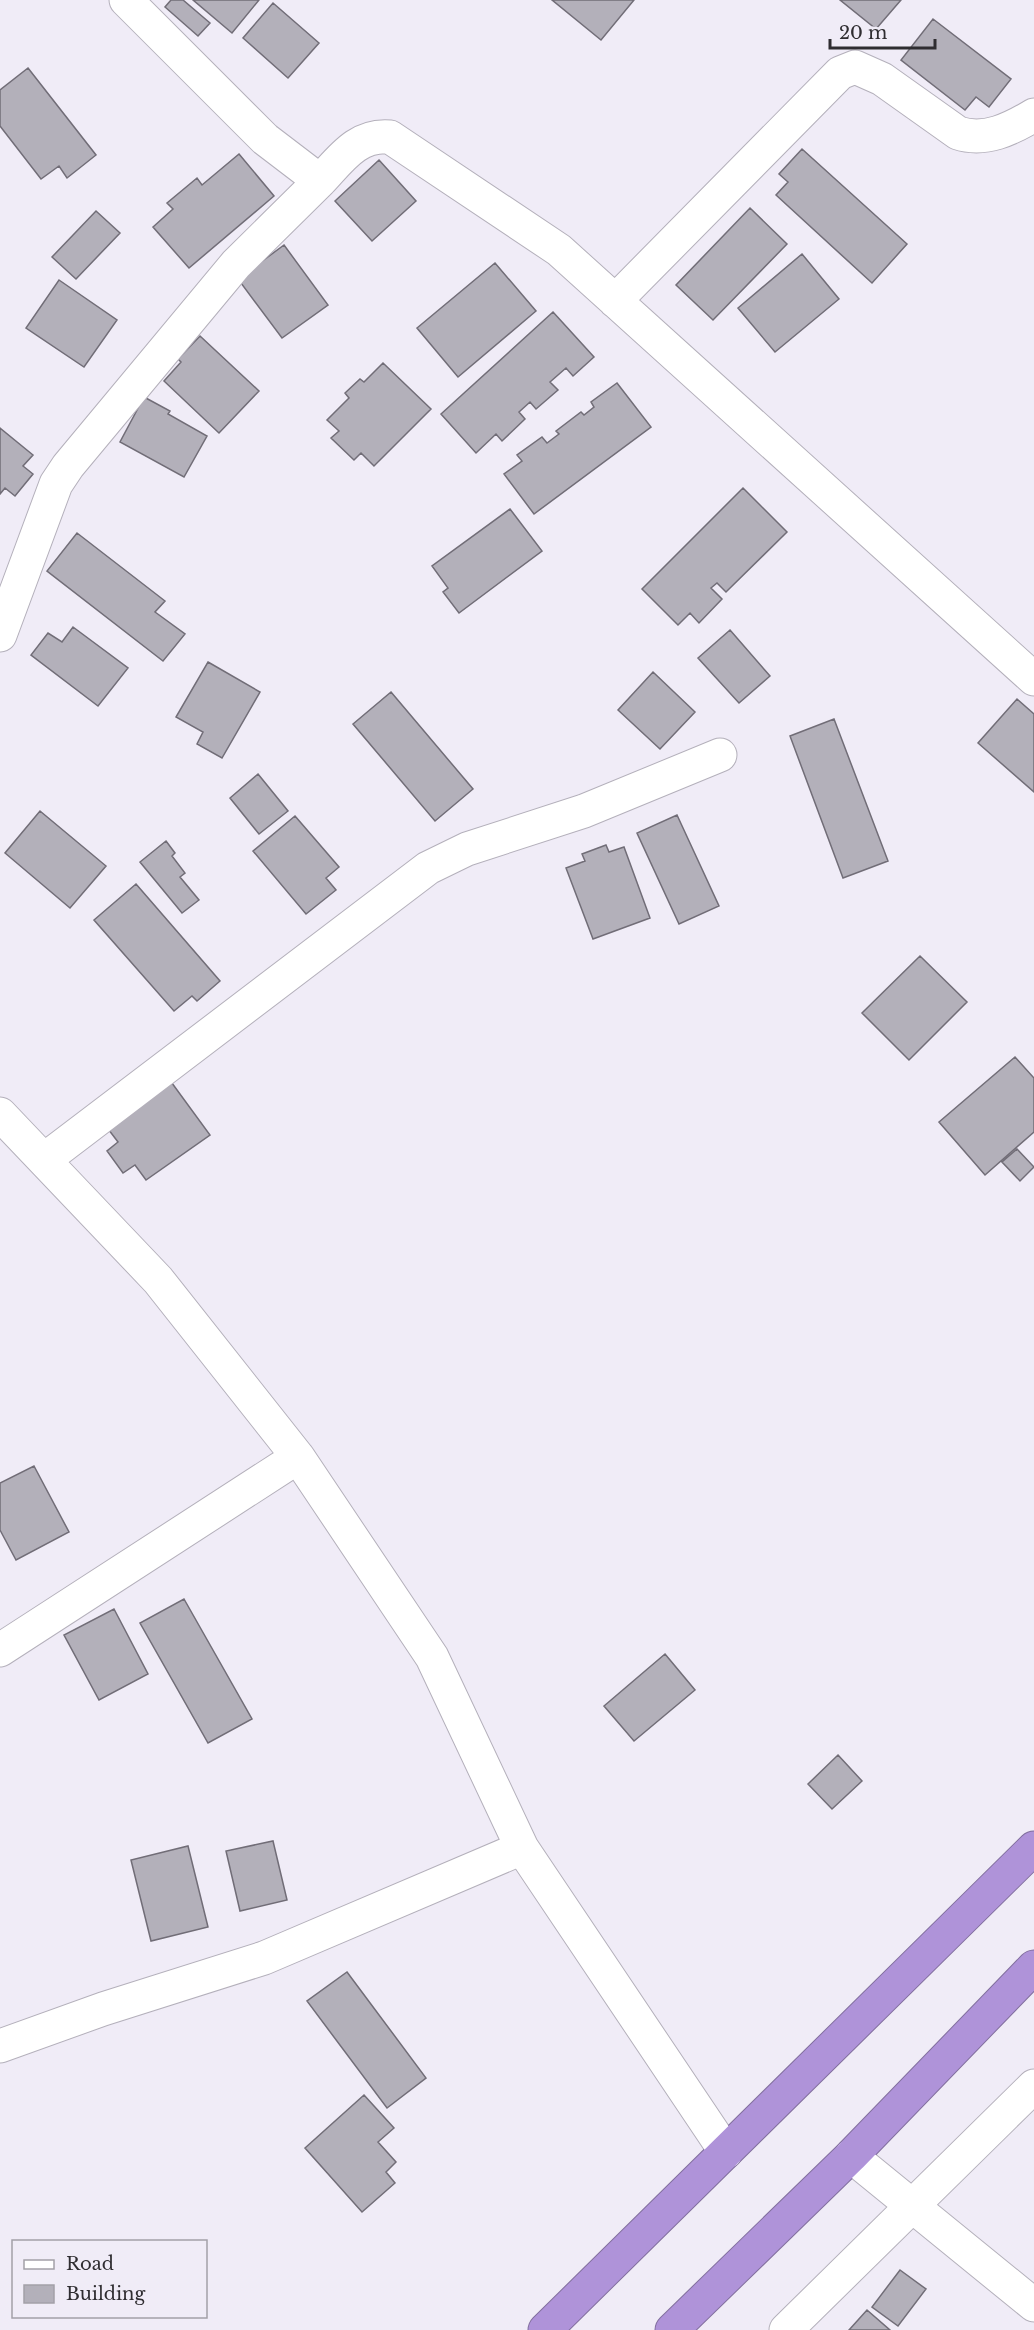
<svg xmlns="http://www.w3.org/2000/svg" width="1034" height="2330" viewBox="0 0 1034 2330" font-family="'Libre Baskerville',serif">
<style>
.building{fill:#b3b0ba;stroke:#716d77;stroke-width:1.5}
.lines{fill:none;stroke-linecap:round;stroke-linejoin:round}
.street-casing{stroke:#b4b0bb;stroke-width:35}
.highway-casing{stroke:#826f9e;stroke-width:35}
.street{stroke:#fff;stroke-width:33}
.highway{stroke:#af93d9;stroke-width:33}
</style>
<rect width="100%" height="100%" fill="#f0ecf7"/>
<!-- building -->
<path class="building" d="M171,0H183L210,23L198,36L165,7Z
M193,0H259L232,33Z
M552,0H634L601,40Z
M840,0H901L876,29Z
M273,3L319,43L288,78L243,38Z
M933,19L1011,79L989,107L976,97L965,110L901,60Z
M28,68L96,155L67,178L59,166L41,179L0,126V90Z
M802,149L907,244L872,283L776,195L788,182L779,174Z
M239,154L274,196L189,268L153,227L173,209L167,203L197,178L202,185Z
M379,160L416,201L372,241L335,201Z
M750,208L787,244L713,320L676,285Z
M96,211L120,233L76,279L52,257Z
M284,245L328,305L282,338L238,279Z
M802,254L839,299L775,352L738,308Z
M495,263L536,311L458,377L417,328Z
M59,280L117,320L84,367L26,328Z
M553,312L594,357L573,376L566,368L550,382L558,390L536,409L530,402L519,412L525,419L502,441L496,434L476,453L441,414Z
M200,336L259,391L219,433L164,381L181,362L178,359Z
M383,363L431,409L374,466L361,453L354,460L331,438L339,431L327,420L349,398L345,393L360,379L364,382Z
M617,383L651,427L534,514L504,474L522,461L517,455L542,437L547,443L559,434L556,431L581,412L584,415L594,407L591,402Z
M144,397L170,411L168,414L207,436L184,477L120,442Z
M0,428L33,455L23,466L33,474L15,496L5,488L0,494Z
M743,488L787,532L726,592L717,583L711,588L722,599L699,623L690,613L678,625L642,589Z
M510,509L542,551L459,613L443,592L448,588L432,566Z
M77,533L165,601L155,612L185,634L163,661L47,571Z
M73,627L128,668L98,706L31,655L48,633L62,642Z
M730,630L770,676L739,703L698,658Z
M208,662L260,692L222,758L197,744L203,732L176,717Z
M653,672L695,712L660,749L618,710Z
M391,692L473,789L435,821L353,724Z
M1017,699L1034,714V792L978,743Z
M834,719L888,861L843,878L790,736Z
M258,774L288,811L259,834L230,798Z
M40,811L106,866L70,908L5,853Z
M677,815L719,906L679,924L637,833Z
M295,816L339,867L326,878L336,890L306,914L253,851Z
M166,841L175,853L172,856L185,873L180,877L199,900L182,913L140,862Z
M606,845L609,852L624,847L650,918L593,939L566,868L585,861L582,854Z
M136,884L220,981L197,1001L192,996L174,1011L94,920Z
M920,956L967,1002L909,1060L862,1013Z
M1015,1057L1034,1078V1132L985,1175L939,1122Z
M169,1079L210,1135L146,1180L135,1165L123,1173L107,1151L118,1142L105,1125Z
M1017,1149L1034,1167L1020,1181L1002,1162Z
M34,1466L69,1532L16,1560L0,1530V1483Z
M184,1599L252,1719L208,1743L140,1623Z
M114,1609L148,1674L99,1700L64,1635Z
M665,1654L695,1690L634,1741L604,1706Z
M838,1755L862,1781L832,1809L808,1784Z
M273,1841L287,1900L240,1911L226,1851Z
M188,1846L208,1927L151,1941L131,1860Z
M347,1972L426,2078L387,2108L307,2001Z
M364,2095L394,2128L378,2142L396,2162L386,2172L395,2183L362,2212L305,2148Z
M900,2270L926,2289L898,2326L872,2307Z
M867,2310L890,2330H849Z"/>
<g class="lines">
<defs>
<path id="street" d="M126,0L265,139L320,181C341,159 357,134 390,137L559,250L1034,679
M615,301L840,73L855,67L882,79L958,133C985,142 1011,129 1034,115
M0,635L56,484L68,466L236,264L320,181
M0,1114L158,1280L298,1457L432,1657L522,1848L726,2152
M44,1160L428,868L467,849L584,811L720,755
M0,1650L298,1457
M0,2046L103,2009L264,1958L522,1848
M851,2156L1034,2305
M786,2330L1034,2086"/>
<path id="highway" d="M545,2330L1034,1848
M672,2330L851,2156L1034,1967"/>
</defs>
<!-- street casing -->
<use href="#street" class="street-casing"/>
<!-- highway casing -->
<use href="#highway" class="highway-casing"/>
<!-- street -->
<use href="#street" class="street"/>
<!-- highway -->
<use href="#highway" class="highway"/>
</g>
<!-- legend -->
<rect x="12" y="2240" width="195" height="78" fill="#f0ecf7" stroke="#a3a0a8" stroke-width="1.5"/>
<rect x="24" y="2260" width="30" height="9" fill="#ffffff" stroke="#a3a0a8" stroke-width="1.5"/>
<text x="66" y="2270" font-size="18" fill="#2f2d31">Road</text>
<rect x="24" y="2285" width="30" height="18" fill="#b3b0ba" stroke="#a3a0a8" stroke-width="1.5"/>
<text x="66" y="2300" font-size="18" fill="#2f2d31">Building</text>
<!-- scale -->
<path d="M830 39v9h105v-9" fill="none" stroke="#2f2d31" stroke-width="3"/>
<text x="839" y="39" font-size="18" fill="#2f2d31" stroke="#f0ecf7" stroke-width="4.5" paint-order="stroke">20 m</text>
</svg>
